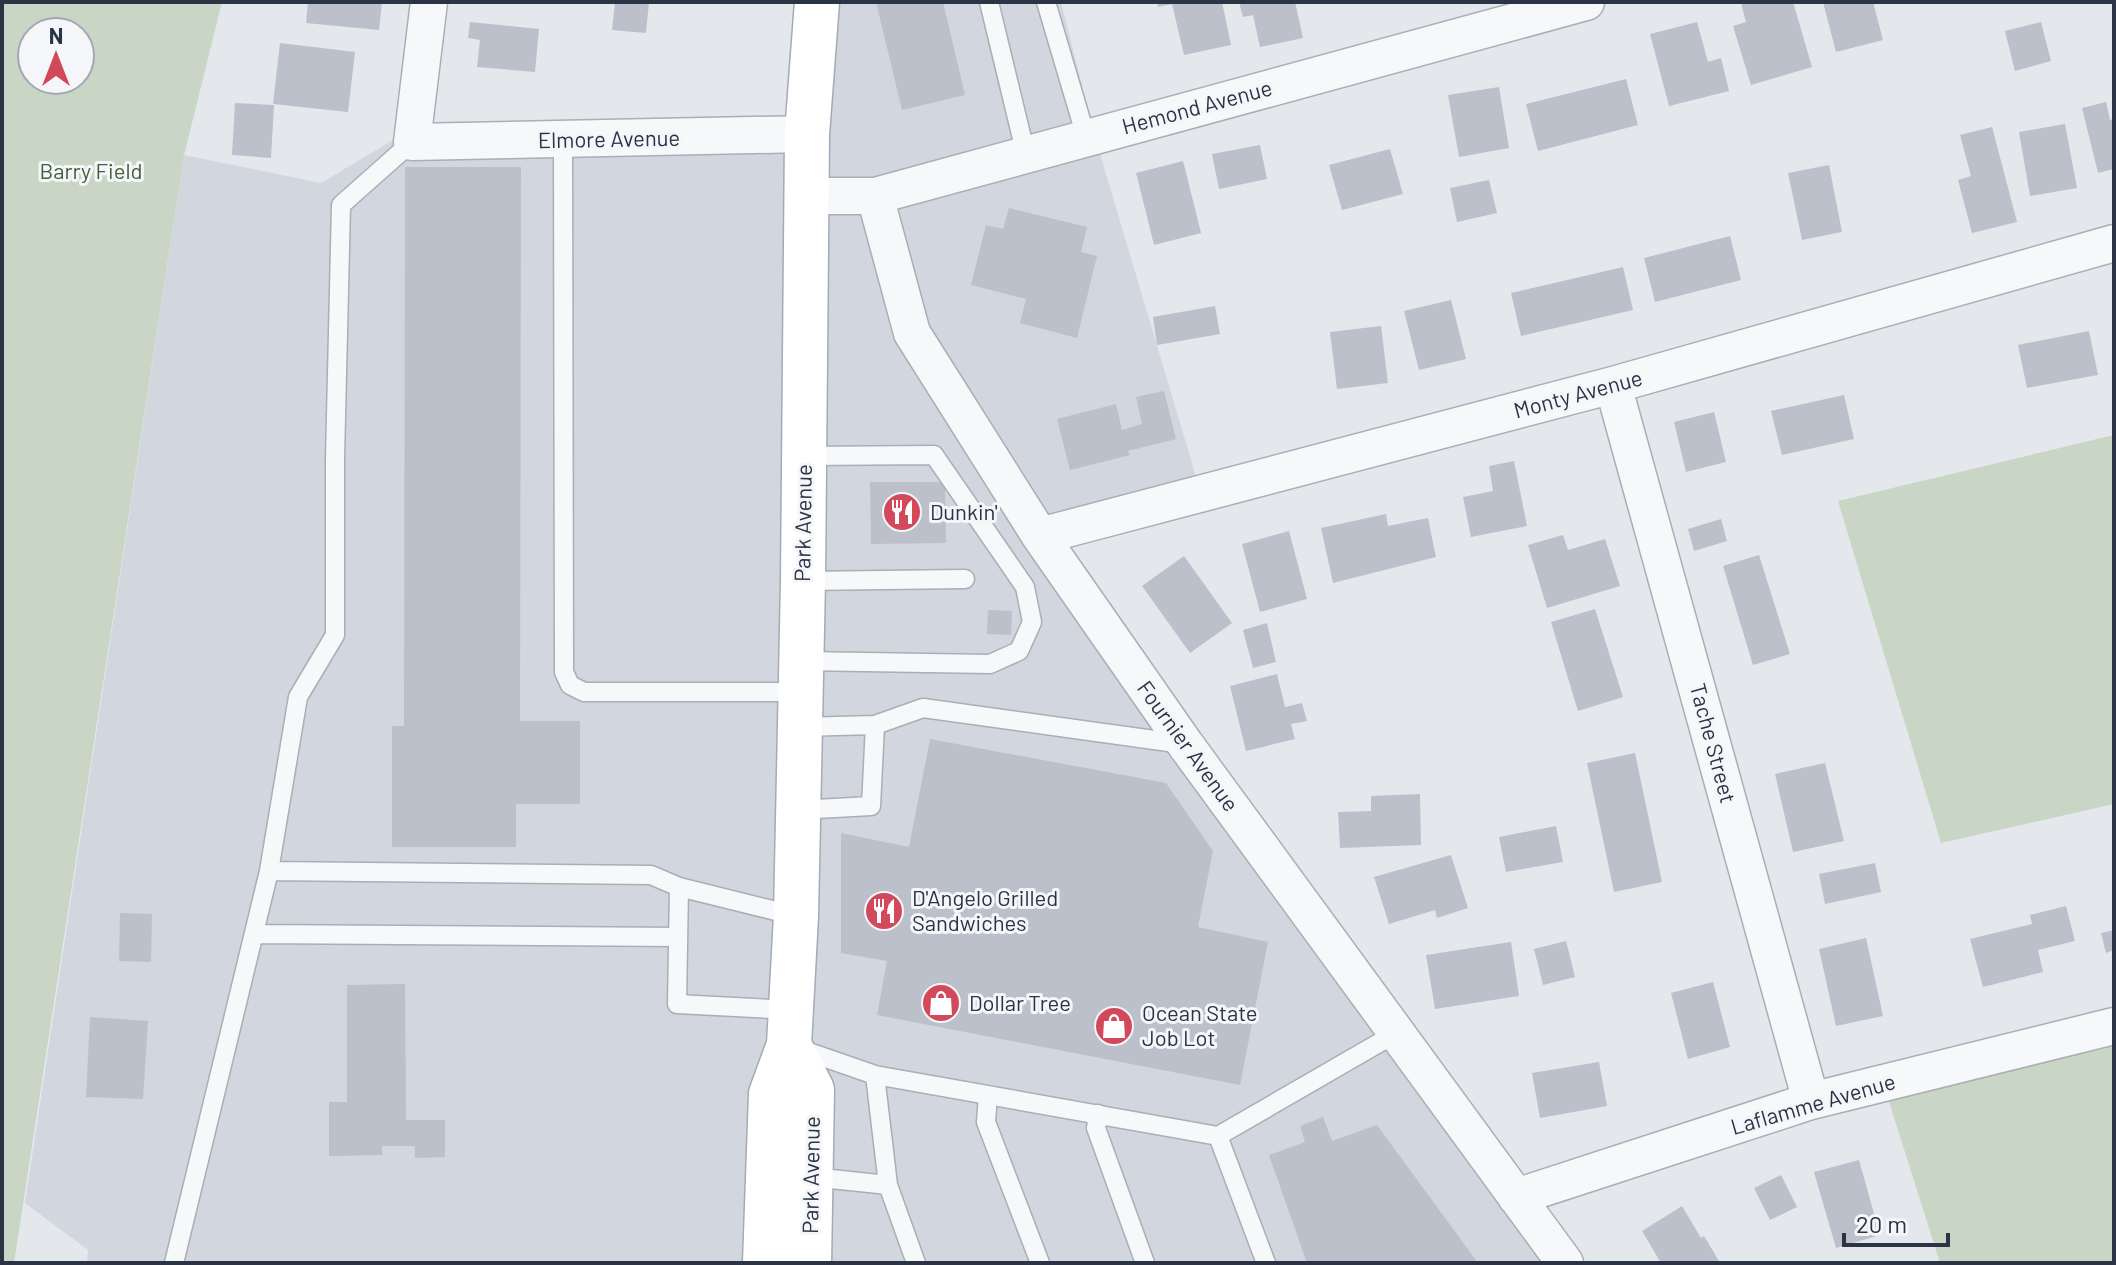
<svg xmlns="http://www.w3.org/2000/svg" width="2116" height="1265" viewBox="0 0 2116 1265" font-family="Barlow,sans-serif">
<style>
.built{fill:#d2d6de}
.green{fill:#c9d6c5;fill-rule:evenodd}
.building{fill:#bbc0ca}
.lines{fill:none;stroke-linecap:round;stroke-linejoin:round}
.lane-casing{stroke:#a9aeb7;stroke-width:21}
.street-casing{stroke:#a9aeb7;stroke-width:39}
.primary-casing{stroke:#a3abb8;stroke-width:47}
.lane{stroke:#f7f8fa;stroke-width:18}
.street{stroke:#f7f8fa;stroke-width:36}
.primary{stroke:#fff;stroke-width:44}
.labels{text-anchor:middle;stroke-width:6;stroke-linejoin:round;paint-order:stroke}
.street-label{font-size:22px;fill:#2b3445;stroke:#f4f6f9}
.park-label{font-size:22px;fill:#3f6138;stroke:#f4f6f9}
.poi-label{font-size:22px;fill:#2b3445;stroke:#f4f6f9;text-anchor:start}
</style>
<rect width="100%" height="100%" fill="#e4e7ec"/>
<!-- built -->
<path class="built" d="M814,2H1061L1095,137L1202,497L1054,537L1582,1263H87L88,1250L25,1203L184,155L321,183L423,122L795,125Z"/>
<!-- green -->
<path class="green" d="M2,2H222L184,155L14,1263H2ZM32,32H80V80H32Z
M2114,435V804L1941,843L1838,501Z
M2114,1045V1263H1940L1885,1089Z"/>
<!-- building -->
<path class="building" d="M308,2H382L379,30L306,23Z
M615,2H649L646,33L612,30Z
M876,2H943L965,95L902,110Z
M1157,2H1222L1231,45L1184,55L1172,4L1158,7Z
M1239,2H1295L1303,38L1260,47L1253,15L1243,17Z
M1745,2H1793L1812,67L1751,85L1733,26L1746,22L1741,3Z
M1823,2H1873L1883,40L1836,52Z
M470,22L539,29L535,72L477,67L480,40L468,38Z
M1697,22L1708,62L1721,58L1729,91L1669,106L1650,34Z
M2041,22L2051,61L2015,71L2005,31Z
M280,43L355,52L348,112L273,104Z
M1626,79L1638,125L1538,151L1526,104Z
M1499,87L1509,148L1459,157L1448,95Z
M2106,102L2110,120L2114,119V169L2098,173L2082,108Z
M235,103L274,105L271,158L232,155Z
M2065,124L2077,188L2030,196L2019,132Z
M1992,127L2017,222L1972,233L1958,180L1971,176L1960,135Z
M1260,145L1267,179L1219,189L1212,154Z
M1390,149L1403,194L1342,210L1329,165Z
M1183,161L1201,233L1154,245L1136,173Z
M1829,165L1842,232L1802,240L1788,173Z
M405,167H521L520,721H580V804H516V847H392V726H404Z
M1489,180L1497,213L1457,222L1450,188Z
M1009,208L1087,227L1081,252L1097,256L1077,338L1020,323L1026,299L971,285L986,225L1003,229Z
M1730,236L1741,280L1655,302L1644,258Z
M1623,267L1633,310L1521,336L1511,293Z
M1451,300L1466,359L1419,370L1404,311Z
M1215,306L1220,334L1157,345L1153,317Z
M1381,326L1388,383L1337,389L1330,332Z
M2089,331L2098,375L2027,388L2018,345Z
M1164,391L1176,439L1128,451L1130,455L1070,470L1057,419L1116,404L1122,430L1142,424L1136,397Z
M1844,395L1854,439L1782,455L1771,411Z
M1714,412L1726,462L1686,472L1674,422Z
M1514,461L1527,526L1471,537L1463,497L1493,491L1489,466Z
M870,482H945L946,543L871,544Z
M1386,514L1388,526L1428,518L1436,557L1333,583L1321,528Z
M1721,519L1727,541L1694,551L1688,529Z
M1289,531L1307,599L1260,612L1242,544Z
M1563,535L1568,550L1605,539L1620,586L1547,608L1528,545Z
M1759,555L1790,654L1753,665L1723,566Z
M1184,556L1232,623L1190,653L1142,586Z
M1595,609L1623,697L1578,711L1551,622Z
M988,610L1012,611L1011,635L987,634Z
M1267,623L1276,662L1253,668L1243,630Z
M1277,674L1285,707L1302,703L1307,721L1291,724L1295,739L1246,751L1230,686Z
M930,739L1166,783L1213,851L1198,927L1268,942L1240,1085L877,1015L887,961L841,953V833L909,847Z
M1635,753L1662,882L1614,892L1587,763Z
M1825,763L1844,841L1793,852L1775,774Z
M1420,794L1421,845L1340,848L1338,812L1371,811V796Z
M1556,826L1563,862L1506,872L1499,837Z
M1451,855L1468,908L1437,918L1435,910L1389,924L1374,877Z
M1875,863L1881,892L1825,904L1819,874Z
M2066,906L2075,941L2038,950L2043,972L1983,987L1970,939L2032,924L2030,915Z
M120,913L152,914L151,962L119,961Z
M2114,930V950L2106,953L2101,933Z
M1866,938L1883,1016L1836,1026L1819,949Z
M1566,941L1575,977L1543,985L1534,949Z
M1511,942L1519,996L1435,1009L1426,955Z
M1713,982L1730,1047L1688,1059L1671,993Z
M405,984L406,1120H445V1157L415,1158V1146H382V1155L329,1156V1102H347V985Z
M90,1017L148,1021L143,1099L86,1097Z
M1599,1062L1607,1106L1540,1118L1532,1073Z
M1323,1117L1332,1141L1377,1125L1478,1263H1307L1269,1155L1305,1142L1300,1126Z
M1859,1160L1880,1235L1836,1248L1814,1172Z
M1781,1175L1797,1207L1770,1220L1754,1188Z
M1682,1206L1701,1238L1704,1236L1719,1261L1715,1263H1661L1642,1231Z"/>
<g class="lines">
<defs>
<path id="lane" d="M989,2L1026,155
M1046,2L1086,137
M563,141L564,672L570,685L584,692H801
M803,581L965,579
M801,661L990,664L1019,651L1032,622L1025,587L934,455L804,456
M875,725L923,708L1183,744
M798,810L871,806L875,725L800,727
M269,871L298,697L335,635V459L341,205L412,142
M679,887L677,1004L791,1010
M254,934L678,937
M797,1048L875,1075L888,1185
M875,1075L1218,1136L1398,1032
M988,1095L986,1122L1040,1263
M1098,1114L1096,1128L1145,1263
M1218,1136L1266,1263
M812,1177L888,1185L916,1263
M174,1263L269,871L651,875L679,887L796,916"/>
<path id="street" d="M429,2L412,142L807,134
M806,196H875L1586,2
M875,196L912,333L1040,536L1185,744L1565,1263
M1613,385L1811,1101
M1040,536L1613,385L2114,243
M1516,1197L1811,1101L2114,1026"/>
<path id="primary" d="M789,1045L812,1090L809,1263
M765,1263L771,1094L789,1045L796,916L803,581L807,134L817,2"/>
</defs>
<!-- lane casing -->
<use href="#lane" class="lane-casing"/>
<!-- street casing -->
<use href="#street" class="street-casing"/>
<!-- primary casing -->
<use href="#primary" class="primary-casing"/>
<!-- lane -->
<use href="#lane" class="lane"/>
<!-- street -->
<use href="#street" class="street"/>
<!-- primary -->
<use href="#primary" class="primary"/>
</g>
<!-- icons -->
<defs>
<symbol id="restaurant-disc" viewBox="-11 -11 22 22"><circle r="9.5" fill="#d1495b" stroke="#f4f6f9"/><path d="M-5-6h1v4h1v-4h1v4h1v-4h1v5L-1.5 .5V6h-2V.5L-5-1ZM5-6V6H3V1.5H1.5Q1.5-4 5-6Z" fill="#fff"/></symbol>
<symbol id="shop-disc" viewBox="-11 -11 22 22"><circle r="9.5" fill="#d1495b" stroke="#f4f6f9"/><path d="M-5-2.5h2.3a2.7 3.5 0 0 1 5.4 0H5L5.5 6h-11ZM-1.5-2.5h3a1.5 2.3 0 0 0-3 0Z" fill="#fff"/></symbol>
</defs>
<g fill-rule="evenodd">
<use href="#restaurant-disc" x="880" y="490" width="44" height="44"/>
<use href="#restaurant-disc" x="862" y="889" width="44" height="44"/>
<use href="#shop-disc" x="919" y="981" width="44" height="44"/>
<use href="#shop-disc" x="1092" y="1004" width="44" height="44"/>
</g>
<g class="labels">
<!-- street labels -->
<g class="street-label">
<text transform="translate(1197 107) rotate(-15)" y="8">Hemond Avenue</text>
<text transform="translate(609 139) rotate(-1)" y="8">Elmore Avenue</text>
<text transform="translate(1578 394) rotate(-15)" y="8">Monty Avenue</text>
<text transform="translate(803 523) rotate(-89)" y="8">Park Avenue</text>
<text transform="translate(1713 743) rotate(75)" y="8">Tache Street</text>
<text transform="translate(1188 746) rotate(54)" y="8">Fournier Avenue</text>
<text transform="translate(1813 1104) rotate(-16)" y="8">Laflamme Avenue</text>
<text transform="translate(811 1175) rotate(-89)" y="8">Park Avenue</text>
</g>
<!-- park labels -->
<g class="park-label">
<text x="91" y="179">Barry Field</text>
</g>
<!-- poi labels -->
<g class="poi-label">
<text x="930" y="520">Dunkin'</text>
<text x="912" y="906">D'Angelo Grilled<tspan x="912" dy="25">Sandwiches</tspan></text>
<text x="969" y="1011">Dollar Tree</text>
<text x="1142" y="1021">Ocean State<tspan x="1142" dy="25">Job Lot</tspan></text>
</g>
</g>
<!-- border -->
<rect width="2116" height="1265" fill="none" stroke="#2b3445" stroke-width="8"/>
<!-- north arrow -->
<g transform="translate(56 56)"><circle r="38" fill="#f4f6f9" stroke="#a4a8b1" stroke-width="2"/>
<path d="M0-6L14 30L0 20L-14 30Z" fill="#d1495b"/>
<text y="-12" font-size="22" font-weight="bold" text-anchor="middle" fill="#2b3445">N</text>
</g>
<!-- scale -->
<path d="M1844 1233v12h104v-12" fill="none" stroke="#2b3445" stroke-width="4"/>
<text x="1856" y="1233" font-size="24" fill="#2b3445" stroke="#f4f6f9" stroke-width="6" paint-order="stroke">20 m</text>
</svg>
